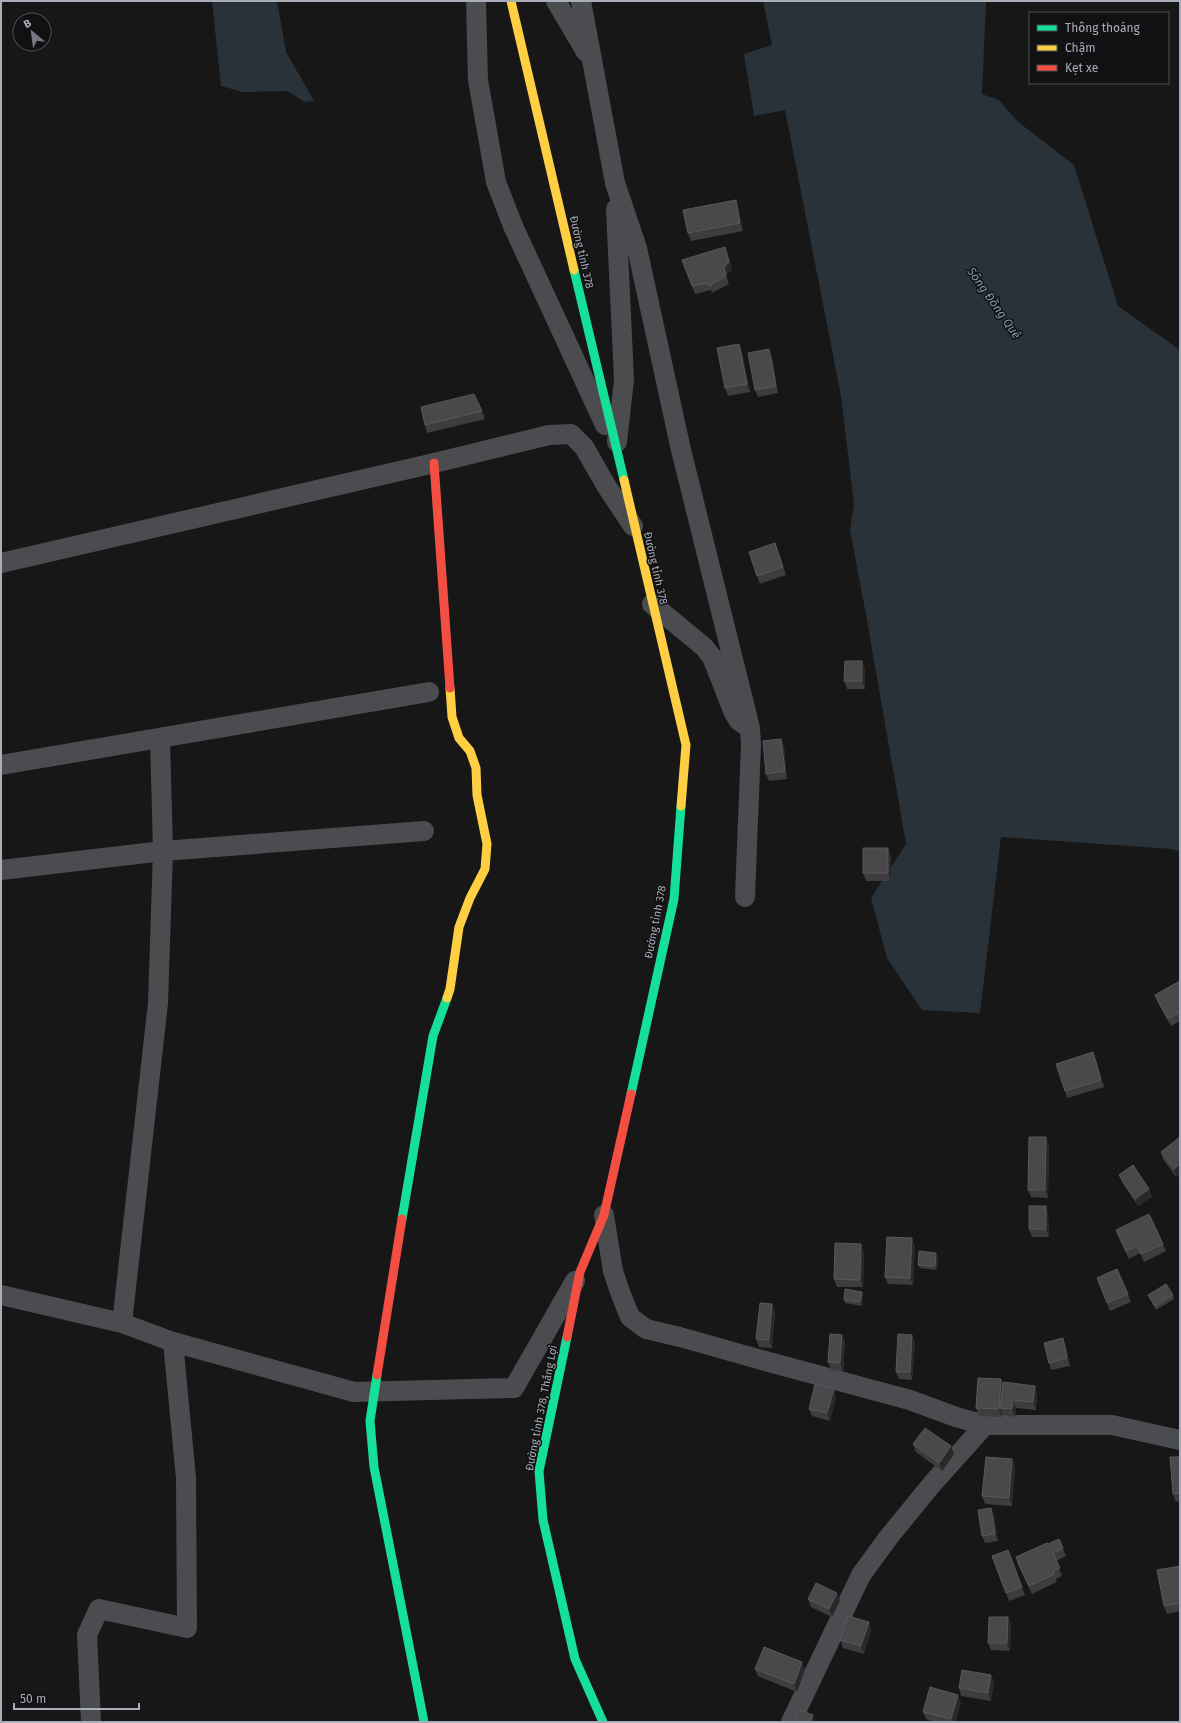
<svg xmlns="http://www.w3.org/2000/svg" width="1181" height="1723" viewBox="0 0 1181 1723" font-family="'Fira Sans',sans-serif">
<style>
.water{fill:#2a3239}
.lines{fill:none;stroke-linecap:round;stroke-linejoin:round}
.street{stroke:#4b4c50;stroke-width:20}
.fast{stroke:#16e098;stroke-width:9}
.slow{stroke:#ffcf43;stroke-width:9}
.jam{stroke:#f24e42;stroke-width:9}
.wall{fill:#3d3d3f}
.shaded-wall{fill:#29292a}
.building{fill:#49494c;stroke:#58595d}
.labels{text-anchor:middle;stroke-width:3;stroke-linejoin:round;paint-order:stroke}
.street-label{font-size:11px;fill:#a8adb8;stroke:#111113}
.water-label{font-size:12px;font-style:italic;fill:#7f9bb3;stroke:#111113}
</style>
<rect width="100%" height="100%" fill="#171717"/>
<!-- water -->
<path class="water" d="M212,1H277L286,52L314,101L305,102L287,91L243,92L221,86Z
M763,1H986L982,94L999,100L1017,121L1074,165L1118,306L1180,350V852L1172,849L1001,837L980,1013L922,1010L887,958L871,898L906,844L867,620L850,530L854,504L841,396L785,110L754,116L744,54L772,45Z"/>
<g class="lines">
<!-- street -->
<path class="street" d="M476,1L478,80L496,182L513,226L605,425
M556,1L586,52
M581,1L615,183L637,248L681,450L750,728L751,744L745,897
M616,209L624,380L617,442
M1,563L430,464L549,435L571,434L584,447L607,487L633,526
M652,604L704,647L712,657L734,713L739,721L745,725
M1,765L429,692
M1,870L163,851L424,831
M604,1215L613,1271L620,1292L630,1317L646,1329L680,1337L758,1359L910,1400L956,1417L985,1425H1112L1180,1440
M1,1295L122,1323L173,1342L354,1392L514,1388L575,1281
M122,1323L158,1003L163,851L160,738
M91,1722L87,1635L99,1609L187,1628L186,1478L173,1342
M791,1722L861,1575L888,1538L932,1484L985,1425"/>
<!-- fast -->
<path class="fast" d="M574,270L624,480
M631,1094L674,899L681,806
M402,1219L433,1036L447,998
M567,1337L539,1471L543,1520L575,1659L603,1722
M377,1375L370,1421L374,1467L424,1722"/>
<!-- slow -->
<path class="slow" d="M511,1L574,270
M624,480L686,745L681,806
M447,998L450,989L459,927L470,898L485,869L487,844L477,795L476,768L470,751L459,738L452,717L450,688"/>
<!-- jam -->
<path class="jam" d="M434,463L450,688
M567,1337L580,1272L604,1215L631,1094
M377,1375L402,1219"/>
</g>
<!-- wall -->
<path class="wall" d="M738,208L743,231L691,241L688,233Z
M728,255L732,270L726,275L729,284L712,293L711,290L695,294L682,260Z
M739,344L742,352L750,392L728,396L725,388Z
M772,357L778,393L758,397L755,390Z
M482,411L485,419L427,433L425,425Z
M775,543L786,575L760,584L749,552Z
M862,661L865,669V689H847L844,681Z
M781,739L784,746L787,779L769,781L766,774Z
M891,856V881H866L863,873Z
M1180,981V1021L1171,1026L1158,1003L1155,995Z
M1096,1060L1104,1087L1067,1098L1065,1091Z
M1046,1137L1049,1145L1048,1198L1031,1197L1028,1190Z
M1180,1137V1174L1176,1177L1163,1159L1161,1152Z
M1119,1175L1149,1189L1152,1197L1138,1206L1122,1182Z
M1046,1206L1048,1214L1049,1237H1032L1029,1229Z
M1116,1230L1163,1244L1166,1251L1144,1262L1140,1253L1129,1259L1119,1238Z
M915,1246L913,1285L888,1284L885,1277Z
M864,1252L863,1287H837L834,1279Z
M938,1257L937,1270L920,1268L918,1265Z
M1097,1278L1128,1294L1131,1302L1110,1311Z
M862,1292L863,1296L862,1306L845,1303L844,1300Z
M1148,1295H1173L1174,1299L1156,1310L1150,1299Z
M772,1304L775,1312L772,1348L759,1347L756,1339Z
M842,1335L845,1342L843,1371L831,1370L828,1362Z
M912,1335L915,1343L912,1380L899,1379L896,1372Z
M1066,1346L1070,1366L1051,1370L1049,1363Z
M1001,1379L1003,1385L1037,1393L1036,1410L1016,1408L1015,1417L1003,1415L1002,1413V1417L979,1416L976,1408Z
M836,1396L830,1421L812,1416L809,1409Z
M913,1444L954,1454L942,1471L916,1452Z
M1180,1457V1501L1176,1502L1173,1494Z
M1012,1459L1015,1467L1012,1506L985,1504L982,1496Z
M994,1515L998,1541L985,1543L982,1536Z
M1048,1544L1063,1548L1066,1556L1056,1561L1062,1576L1056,1579L1057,1582L1032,1594L1018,1565L1016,1557Z
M1008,1550L1025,1595L1009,1601L992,1556Z
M1180,1566V1611L1167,1614L1164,1606Z
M808,1599L840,1600L832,1617L811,1607Z
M1008,1617L1011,1625L1010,1651L991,1650L988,1643Z
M869,1622L871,1630L864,1654L843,1648L840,1640Z
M755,1669H805L797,1692L758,1676Z
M991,1675L994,1682L991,1701L961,1696L959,1688Z
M961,1703L955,1722H935L926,1719L923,1712Z"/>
<!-- shaded-wall -->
<path class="shaded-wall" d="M736,200L738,208L743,231L740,223Z
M725,247L732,270L726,275L729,284L724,267Z
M739,344L742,352L750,392L747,384Z
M769,349L772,357L778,393L776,386Z
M862,661L865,669V689L862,681Z
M781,739L784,746L787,779L785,771Z
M888,848L891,856V881L888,873Z
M1093,1052L1096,1060L1104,1087L1101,1080Z
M1046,1137L1049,1145L1048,1198L1045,1190Z
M1180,1164V1174L1176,1177L1174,1169Z
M1149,1189L1152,1197L1138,1206L1135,1199Z
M1046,1206L1048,1214L1049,1237L1046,1229Z
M912,1238L915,1246L913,1285L910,1278Z
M861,1244L864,1252L863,1287L860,1280Z
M936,1253L938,1257L937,1270L935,1266Z
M862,1292L863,1296L862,1306L860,1302Z
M772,1304L775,1312L772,1348L769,1340Z
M842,1335L845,1342L843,1371L840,1363Z
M912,1335L915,1343L912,1380L910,1372Z
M1063,1338L1066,1346L1070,1366L1067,1358Z
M1001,1379L1003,1387L1000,1408L1002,1413V1417L999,1409Z
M1035,1386L1037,1393L1036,1410L1033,1402Z
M834,1389L836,1396L830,1421L827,1413Z
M1013,1400L1016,1408L1015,1417L1012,1409Z
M951,1446L954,1454L942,1471L939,1463Z
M1012,1459L1015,1467L1012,1506L1009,1498Z
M991,1508L994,1515L998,1541L995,1534Z
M837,1593L840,1600L832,1617L829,1609Z
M1008,1617L1011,1625L1010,1651L1007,1643Z
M869,1622L871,1630L864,1654L861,1646Z
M802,1662L805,1669L797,1692L794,1684Z
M991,1675L994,1682L991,1701L988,1693Z
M958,1695L961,1703L955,1722H952L951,1719Z
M813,1715L815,1722H810Z"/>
<!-- building -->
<path class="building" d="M736,200L740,223L688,233L683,210Z
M725,247L729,262L724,267L726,276L709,286L708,283L692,286L682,260Z
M739,344L747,384L725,388L717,348Z
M769,349L776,386L755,390L748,353Z
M474,394L482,411L425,425L421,407Z
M775,543L783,567L757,576L749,552Z
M845,661H862V681H844Z
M781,739L785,771L766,774L763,741Z
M863,848H888V873H863Z
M1180,981V1012L1168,1019L1155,995Z
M1093,1052L1101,1080L1065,1091L1056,1064Z
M1029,1137H1046L1045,1190H1028Z
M1180,1137V1164L1174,1169L1161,1152Z
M1133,1165L1149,1189L1135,1199L1119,1175Z
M1029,1206H1046V1229H1029Z
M1149,1214L1163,1244L1141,1254L1137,1246L1126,1251L1116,1230Z
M887,1237L912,1238L910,1278L885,1277Z
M835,1243L861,1244L860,1280L834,1279Z
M919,1251L936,1253L935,1266L918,1265Z
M1117,1269L1128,1294L1107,1303L1097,1278Z
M1166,1284L1173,1295L1155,1306L1148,1295Z
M845,1289L862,1292L860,1302L844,1300Z
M760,1303L772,1304L769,1340L756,1339Z
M830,1334L842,1335L840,1363L828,1362Z
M898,1334L912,1335L910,1372H896Z
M1063,1338L1067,1358L1049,1363L1044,1343Z
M978,1378L1001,1379L999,1409L976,1408Z
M1003,1382L1035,1386L1033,1402L1013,1400L1012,1409L1000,1408Z
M815,1384L834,1389L827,1413L809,1409Z
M925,1428L951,1446L939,1463L913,1444Z
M986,1457L1012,1459L1009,1498L982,1496Z
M1170,1457H1180V1493L1173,1494Z
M991,1508L995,1534L982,1536L978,1510Z
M1059,1539L1063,1548L1053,1553L1060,1568L1053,1571L1054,1574L1029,1586L1016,1557L1047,1543L1048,1544Z
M1008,1550L1022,1587L1006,1593L992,1556Z
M1180,1566V1603L1164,1606L1157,1570Z
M816,1583L837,1593L829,1609L808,1599Z
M848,1616L869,1622L861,1646L840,1640Z
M989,1617H1008L1007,1643H988Z
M764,1647L802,1662L794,1684L755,1669Z
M962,1670L991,1675L988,1693L959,1688Z
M930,1687L958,1695L951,1719L923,1712Z
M799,1710L813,1715L810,1722H794Z"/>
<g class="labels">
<!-- street labels -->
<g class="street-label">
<text transform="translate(582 252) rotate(77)" y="4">Đường tỉnh 378</text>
<text transform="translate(656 568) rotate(77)" y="4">Đường tỉnh 378</text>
<text transform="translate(655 922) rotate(-79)" y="4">Đường tỉnh 378</text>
<text transform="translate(541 1408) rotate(-79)" y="4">Đường tỉnh 378, Thắng Lợi</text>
</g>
<!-- water labels -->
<g class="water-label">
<text transform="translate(994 303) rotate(55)" y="4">Sông Đồng Quê</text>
</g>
</g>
<!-- border -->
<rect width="1181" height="1723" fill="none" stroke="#a8adb8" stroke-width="4"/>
<!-- legend -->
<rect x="1029" y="12" width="140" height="72" fill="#111113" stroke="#4d4f55"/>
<rect x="1037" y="25" width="20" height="6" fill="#16e098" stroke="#4d4f55"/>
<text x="1065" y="32" font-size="12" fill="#a8adb8">Thông thoáng</text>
<rect x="1037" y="45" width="20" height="6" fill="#ffcf43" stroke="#4d4f55"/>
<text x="1065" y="52" font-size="12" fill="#a8adb8">Chậm</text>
<rect x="1037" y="65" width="20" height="6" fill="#f24e42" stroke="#4d4f55"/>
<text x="1065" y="72" font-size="12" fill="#a8adb8">Kẹt xe</text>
<!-- north arrow -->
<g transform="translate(32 32) rotate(331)"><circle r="19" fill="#111113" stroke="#4d4f55"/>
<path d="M0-3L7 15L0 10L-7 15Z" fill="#757880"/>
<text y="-6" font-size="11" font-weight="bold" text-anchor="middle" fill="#a8adb8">B</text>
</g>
<!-- scale -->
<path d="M14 1703v6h125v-6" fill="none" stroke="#a8adb8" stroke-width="2"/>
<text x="20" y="1703" font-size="12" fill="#a8adb8" stroke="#111113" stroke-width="3" paint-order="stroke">50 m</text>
</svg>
